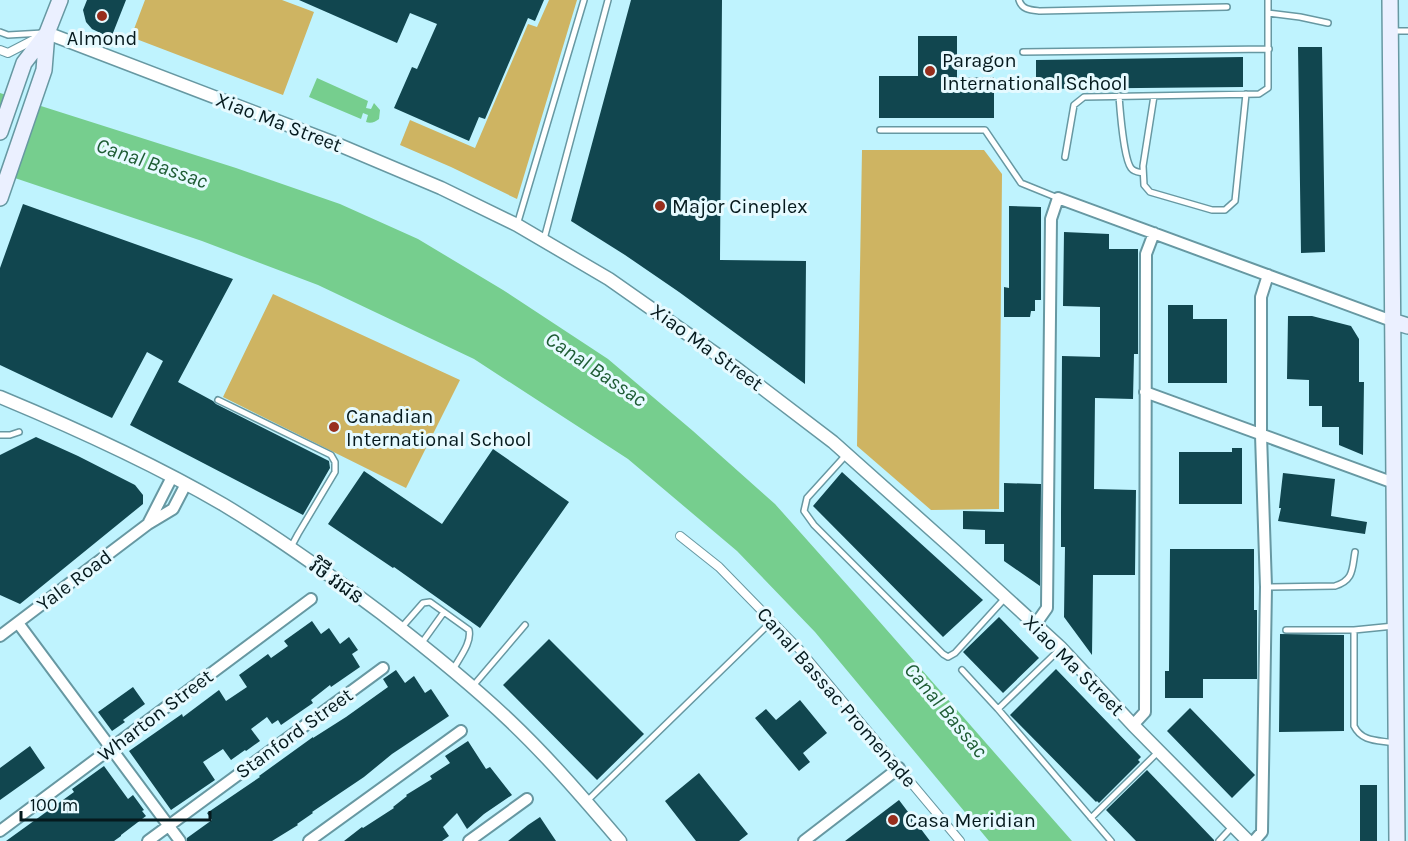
<svg xmlns="http://www.w3.org/2000/svg" width="1408" height="841" viewBox="0 0 1408 841" font-family="Karla,'Noto Sans Khmer',sans-serif">
<style>
.green{fill:#ceb462}
.water{fill:#76ce8e}
.pier{fill:#bff3fe}
.building{fill:#11464f}
.lines{fill:none;stroke-linecap:round;stroke-linejoin:round}
.service-casing{stroke:#6798a2;stroke-width:8}
.pedestrian-casing{stroke:#6798a2;stroke-width:10}
.minor-casing{stroke:#6798a2;stroke-width:14}
.tertiary-casing{stroke:#6798a2;stroke-width:15}
.secondary-casing{stroke:#6798a2;stroke-width:18}
.service{stroke:#fff;stroke-width:5}
.pedestrian{stroke:#fff;stroke-width:8}
.minor{stroke:#fff;stroke-width:10}
.tertiary{stroke:#fff;stroke-width:12}
.secondary{stroke:#ebf0ff;stroke-width:15}
.poi-dot{fill:#982e1d;stroke:#e6faff;stroke-width:2}
.labels{text-anchor:middle;stroke-width:6;stroke-linejoin:round;paint-order:stroke}
.poi-label{font-size:20px;fill:#05191d;stroke:#e6faff;text-anchor:start}
.street-label{font-size:20px;fill:#05191d;stroke:#e6faff}
.water-label{font-size:21px;font-style:italic;fill:#1e5c34;stroke:#e6faff}
</style>
<rect width="100%" height="100%" fill="#bff3fe"/>
<!-- green -->
<path class="green" d="M145,0H282L314,12L283,95L131,37Z
M549,0H577L517,199L451,167L400,145L410,120L475,148L528,24L537,27Z
M862,150H984L1002,174L999,509L931,510L857,446Z
M273,294L460,380L406,488L223,397Z"/>
<!-- water -->
<path class="water" d="M317,78L368,101L366,108L371,109L374,103L380,110L379,119C375,122 371,124 366,122L368,115L363,113L361,119L309,97Z
M0,93L236,168L340,204L418,239L503,290L608,359L693,431L775,504L857,596L1072,841H989L815,632L737,551L628,459L474,359L318,285L202,241L0,173Z"/>
<!-- pier -->
<path class="pier" d="M7,92L40,102L0,176V113Z"/>
<!-- building -->
<path class="building" d="M87,0H126L111,38L92,29L86,22L83,10Z
M299,0H544L535,21L528,18L485,119L479,117L469,141L394,108L412,67L417,69L437,24L410,13L397,43Z
M631,0H722L720,260L806,261L805,384L679,292L625,255L571,221Z
M918,36H957V78L994,77V118H879V76H918Z
M1298,47H1322L1325,252L1301,253Z
M1243,57V87L1036,89V60Z
M23,204L233,279L178,382L213,401L216,404L329,461L330,468L303,515L130,425L163,361L147,352L112,418L0,365V268Z
M1009,206L1041,207V300H1035V311H1031L1030,317H1004V287L1009,288Z
M1064,232L1109,234V249H1138V354H1134L1133,399L1095,398L1094,489L1136,490L1135,575H1093L1092,655L1064,617L1065,547H1061V513L1062,356L1100,357V307L1063,306Z
M1168,305H1193V319H1227V383H1168Z
M1288,316H1312L1351,326L1359,339V382H1364L1363,455L1339,445V427H1322V406H1309V380L1287,379Z
M36,437L78,456L135,485L143,495V504L20,604L0,595V455Z
M1232,448H1242V504H1179V452H1232Z
M493,449L569,502L480,628L394,567L393,568L328,524L364,471L442,524Z
M842,472L983,600L943,637L813,506Z
M1283,473L1335,479L1331,516L1367,522L1365,534L1278,521L1281,508H1279Z
M1004,483L1041,484L1040,586L1004,561V544H985V530L963,529V511L1004,512Z
M1170,549H1254V610H1257V679H1203V698H1165V671H1169Z
M999,617L1039,658L1003,693L963,652Z
M312,621L321,634L329,628L340,644L349,637L358,650L352,654L360,667L331,687L330,685L311,700L313,703L281,725L278,720L272,724L267,717L251,729L260,741L246,751L245,750L231,760L223,749L203,762L215,780L171,810L129,751L182,714L183,717L219,690L226,701L247,687L239,675L268,654L271,658L288,646L284,641Z
M1280,634L1344,635V731L1279,732Z
M549,639L644,734L597,780L503,685Z
M1056,669L1141,757L1138,760L1140,762L1099,803L1097,801L1096,802L1010,715Z
M396,670L405,683L414,676L425,693L431,689L449,716L392,754L364,777L312,812L313,813L297,824L298,825L272,841H187V838L212,820L207,813L260,777L259,776L313,737V738L346,717L388,687L383,679Z
M133,687L145,704L123,720L125,722L112,731L98,712Z
M800,700L827,733L803,753L810,762L799,771L755,718L766,709L776,720Z
M1190,708L1255,775L1232,798L1167,731Z
M468,741L486,769L490,767L512,795L484,814L467,829L457,813L443,827L449,836L442,841H344L362,827L363,828L394,808L393,807L407,796L406,795L432,779L430,776L450,763L445,756Z
M30,746L45,768L0,800V768Z
M104,766L128,799L133,795L144,810L142,811L146,816L121,835V836L114,841H6L74,792L72,789Z
M1147,770L1214,840V841H1136L1106,810Z
M699,773L748,834L739,841H696L665,801Z
M1360,785H1377V841H1360Z
M899,800L930,841H845Z
M540,817L556,841H508L528,825Z"/>
<g class="lines">
<defs>
<path id="service" d="M1019,0C1022,10 1031,10 1040,11L1227,7
M1268,13L1300,17L1328,23
M1392,31H1408
M0,32L8,35L43,33
M1023,52L1269,49
M1119,96C1120,110 1124,159 1131,168C1134,172 1138,172 1143,173
M1154,96L1143,166L1144,185L1150,192L1212,210H1225L1235,201L1246,94
M880,130H985L1021,183L1058,198
M1065,157L1074,105L1084,97L1259,94L1268,88V0
M517,225L584,0
M544,239L608,0
M218,400L331,455L335,462V472L298,534L291,547
M0,435H10L19,432
M846,455L807,498L804,511L814,525L943,654L948,657L955,653L1006,597
M1266,587L1335,586C1354,580 1352,569 1355,552
M1394,626L1354,630V726C1362,742 1377,740 1394,743
M402,627L423,603L430,602L469,630C472,643 459,658 453,670
M1286,630H1354
M421,644L444,612
M962,670L998,709L1111,841
M473,686L525,625
M998,709L1061,648
M586,802L772,621
M1091,818L1158,752
M1219,841L1232,827"/>
<path id="pedestrian" d="M0,50L8,53L39,37
M680,536L719,567L799,649L960,841"/>
<path id="minor" d="M1145,392L1394,483
M149,522L172,477
M18,623L180,841
M1035,625L1047,608L1051,219L1058,198L1392,321
M0,636L148,524L173,509L186,484
M1133,725L1145,712L1146,254L1154,233
M0,831L311,599
M148,841L383,668
M309,841L461,731
M469,841L527,799
M804,841L899,768
M1254,841L1262,832L1266,587L1261,435V297L1268,275"/>
<path id="tertiary" d="M47,33L332,142L441,188L517,225L609,279L736,368L833,442L954,550L1061,648L1133,725L1248,841
M0,397C77,429 152,463 224,505C279,538 330,575 381,613C425,647 469,682 510,721C549,758 585,800 620,841"/>
<path id="secondary" d="M1390,0L1397,841
M0,132L24,63L47,33L60,0
M0,198L44,70L47,33
M1392,321L1408,326"/>
</defs>
<!-- service casing -->
<use href="#service" class="service-casing"/>
<!-- pedestrian casing -->
<use href="#pedestrian" class="pedestrian-casing"/>
<!-- minor casing -->
<use href="#minor" class="minor-casing"/>
<!-- tertiary casing -->
<use href="#tertiary" class="tertiary-casing"/>
<!-- secondary casing -->
<use href="#secondary" class="secondary-casing"/>
<!-- service -->
<use href="#service" class="service"/>
<!-- pedestrian -->
<use href="#pedestrian" class="pedestrian"/>
<!-- minor -->
<use href="#minor" class="minor"/>
<!-- tertiary -->
<use href="#tertiary" class="tertiary"/>
<!-- secondary -->
<use href="#secondary" class="secondary"/>
</g>
<!-- markers -->
<g class="poi-dot">
<circle cx="102" cy="16" r="6"/>
<circle cx="930" cy="71" r="6"/>
<circle cx="660" cy="206" r="6"/>
<circle cx="334" cy="427" r="6"/>
<circle cx="893" cy="820" r="6"/>
</g>
<g class="labels">
<!-- poi labels -->
<g class="poi-label">
<text x="102" y="45" text-anchor="middle">Almond</text>
<text x="942" y="67">Paragon<tspan x="942" dy="23">International School</tspan></text>
<text x="672" y="213">Major Cineplex</text>
<text x="346" y="423">Canadian<tspan x="346" dy="23">International School</tspan></text>
<text x="905" y="827">Casa Meridian</text>
</g>
<!-- street labels -->
<g class="street-label">
<text transform="translate(279 122) rotate(21)" y="7">Xiao Ma Street</text>
<text transform="translate(707 347) rotate(36)" y="7">Xiao Ma Street</text>
<text transform="translate(74 580) rotate(-37)" y="7">Yale Road</text>
<text transform="translate(337 581) rotate(36)" y="7">វិថី វរជន</text>
<text transform="translate(1074 665) rotate(45)" y="7">Xiao Ma Street</text>
<text transform="translate(837 697) rotate(49)" y="7">Canal Bassac Promenade</text>
<text transform="translate(155 715) rotate(-37)" y="7">Wharton Street</text>
<text transform="translate(294 733) rotate(-36)" y="7">Stanford Street</text>
</g>
<!-- water labels -->
<g class="water-label">
<text transform="translate(152 163) rotate(19)" y="7">Canal Bassac</text>
<text transform="translate(596 369) rotate(34)" y="7">Canal Bassac</text>
<text transform="translate(946 710) rotate(50)" y="7">Canal Bassac</text>
</g>
</g>
<!-- scale -->
<path d="M21 811v9h189v-9" fill="none" stroke="#05191d" stroke-width="3"/>
<text x="30" y="811" font-size="18" fill="#05191d" stroke="#e6faff" stroke-width="4.5" paint-order="stroke">100 m</text>
</svg>
